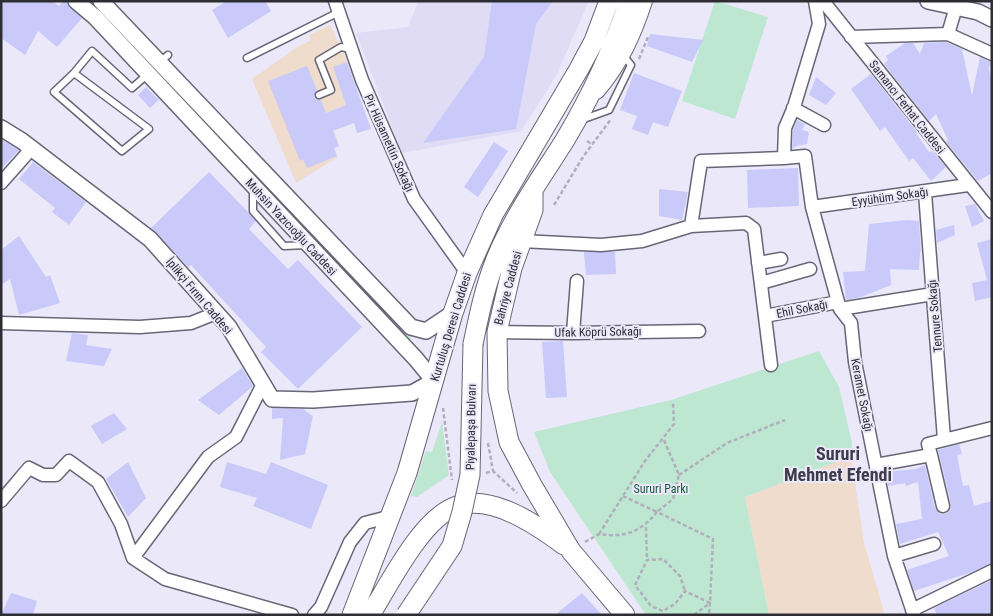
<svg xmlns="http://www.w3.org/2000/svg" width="993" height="616" viewBox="0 0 993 616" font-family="'Roboto Condensed',sans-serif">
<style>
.built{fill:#e0dcf5}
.education{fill:#f0dccd}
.green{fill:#bee7d2}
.building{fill:#c9caf9}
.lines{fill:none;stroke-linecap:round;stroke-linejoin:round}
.service-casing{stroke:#686676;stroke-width:9}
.minor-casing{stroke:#686676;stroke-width:15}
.tertiary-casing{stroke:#686676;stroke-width:18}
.secondary-casing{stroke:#686676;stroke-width:20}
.primary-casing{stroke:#686676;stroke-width:21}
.path{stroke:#b1afbd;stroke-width:2.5;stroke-dasharray:4 2.5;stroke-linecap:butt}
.service{stroke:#fff;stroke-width:6}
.minor{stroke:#fff;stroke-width:12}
.tertiary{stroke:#fff;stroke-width:15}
.secondary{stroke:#fff;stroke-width:18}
.primary{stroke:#fff;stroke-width:19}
.primary-bridge-casing{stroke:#686676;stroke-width:21;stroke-linecap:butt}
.primary-bridge{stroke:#fff;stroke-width:19}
.labels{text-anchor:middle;stroke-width:4;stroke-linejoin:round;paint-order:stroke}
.street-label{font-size:12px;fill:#2e2d34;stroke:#eae8f9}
.park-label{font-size:12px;fill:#19573e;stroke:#eae8f9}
.district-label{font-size:18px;font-weight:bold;fill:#3e3c4a;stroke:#eae8f9}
</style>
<rect width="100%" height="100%" fill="#eae8f9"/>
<!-- built -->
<path class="built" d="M419,1H589L556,76L521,131L402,153L356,33L408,27Z"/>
<!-- education -->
<path class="education" d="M330,25L348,62L333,67L346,105L328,112L339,146L334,148L338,157L296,183L252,79L296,48L311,40L309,35Z
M851,456L864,543L884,612L876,615H769L745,497Z"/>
<!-- green -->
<path class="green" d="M715,1L768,17L735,119L682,101Z
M323,248H327L411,336L410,341H406L321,252Z
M819,351L839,387L852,443L851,456L745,497L769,615H646L550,472L534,432L671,400Z
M442,422L449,475L417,497L411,496L426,451L432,452Z"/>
<!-- building -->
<path class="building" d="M1,1H52L59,6L63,1H67L70,8L82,18L57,47L38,31L25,55L1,38Z
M227,1H265L271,11L228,38L212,10Z
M492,1H553L536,24L516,129L423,143L484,57Z
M650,34L703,40L692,62L647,46Z
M946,42L962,49L972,96L980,57L991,62L989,68L992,83V173L978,181L946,142L948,140L936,114L929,121L884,64L888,60L886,56L905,43H913L920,54L924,43Z
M347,62L371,129L357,133L354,123L333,131L339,146L334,148L337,156L307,168L303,159L300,161L268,81L307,66L317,90L314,96L321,100L326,113L346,105L333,67Z
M634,73L682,91L668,127L653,122L648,135L632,129L637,116L620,110Z
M871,74L917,132L916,133L929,152L932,151L946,167L931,181L913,158L909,161L885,127L880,131L851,89Z
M816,77L836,93L826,105L809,95Z
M146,87L159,100L150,108L138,95Z
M797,120L805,124L802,130L809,132L807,144L796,146L792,149L793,130Z
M1,139L19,150L1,169Z
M494,142L508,151L478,197L464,187Z
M33,162L86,202L69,225L52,212L55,208L19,179Z
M798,168L799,206L748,208L747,170Z
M209,172L248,212L256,221L249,229L288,269L298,260L362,327L298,389L261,352L266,347L191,265L188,267L151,228Z
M659,189L688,192L682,220L659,216Z
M975,204L984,221L972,227L965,206Z
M907,220L919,221L921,252H920L919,270L890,269L891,285L861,297L846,300L843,272L865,271L869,224Z
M954,225L955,235L937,243L936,230Z
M19,236L46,277L50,275L60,303L19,315L10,279L1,285V250Z
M992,239V297L975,301L972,283L987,280L977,243Z
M584,252H615L616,274L586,275Z
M72,333L88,335L86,345L112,349L104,366L66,361Z
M563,341L567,397L546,398L542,342Z
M242,368L253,386L219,415L198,400Z
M272,408L303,409L313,416L305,454L280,460L283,418L272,419Z
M114,413L127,429L102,444L91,426Z
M959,444L962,454L957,455L963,486L969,485L974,506L992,501V563L969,573L914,591L907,570L949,556L938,532L900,544L896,524L922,519L918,482L906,486L905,483L888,486L885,472L916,469L925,465L935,508L940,514H945L951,509V504L938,450Z
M128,462L146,498L128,517L106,479Z
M227,462L266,474L271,462L328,485L311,529L253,506L257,498L220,487Z
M992,580V615H937L934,608Z
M11,593L37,601L33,615H1Z
M582,593L602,615H555Z"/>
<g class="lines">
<defs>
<path id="service" d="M247,58L339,12
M160,62L168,55
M74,73L54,92L122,151L149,129L74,73L92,51L132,88L148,74
M319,95L331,90L319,60L341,47L351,49
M581,120L609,110L631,65L623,55
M253,188V211L284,246L307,245"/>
<path id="minor" d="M335,1L362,80L414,199L467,273
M815,1L819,24L794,107L785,128L784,158L805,156L812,207L840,309L851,323L855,362L894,556L914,615
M823,1L992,212
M948,34L992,54
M851,37L948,34L956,7
M793,108L824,125
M1,183L32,148
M925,193L944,439
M812,207L968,185
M691,226L746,223L754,229L771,365
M521,241L601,245L642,241L691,226L701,161L784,158
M758,263L781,259
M761,283L810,269
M840,309L933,294
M765,316L838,302
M1,323L140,327L191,323L216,313
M497,332L573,333L699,331
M573,333L577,281
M931,455L943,506
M876,465L931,455L928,444L992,428
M1,501L29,468L43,475H56L69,461L98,482L121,524L133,558L165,579L292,615
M894,556L934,544
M133,558L208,457L236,437L263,384
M912,610L992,571
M314,615L321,607L350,542L365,523L392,516"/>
<path id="tertiary" d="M101,1L411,327L426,331L453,313
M928,1L978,12L992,19
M1,128L22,141L150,239L229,327L272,399L313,400L412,393L434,381L416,359L95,17L76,1"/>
<path id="secondary" d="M596,90C619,63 632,35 643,1"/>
<path id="primary" d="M533,191V210L512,268L497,332L498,391L509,442L532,485L571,551L625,615
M473,344C479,315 485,286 496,259C513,217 541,178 565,140C591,96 613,50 629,1
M352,615L407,473L453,313L467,273L493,215L579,69L594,41L609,1
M370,615C389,585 422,517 457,506C492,494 537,525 564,545"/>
</defs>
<!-- service casing -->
<use href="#service" class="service-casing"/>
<!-- minor casing -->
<use href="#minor" class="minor-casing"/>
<!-- tertiary casing -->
<use href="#tertiary" class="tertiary-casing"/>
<!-- secondary casing -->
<use href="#secondary" class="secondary-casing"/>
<!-- primary casing -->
<use href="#primary" class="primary-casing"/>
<!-- path -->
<path class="path" d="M639,59L648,37
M587,141L592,144
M554,205L583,157L611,119
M443,408L452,480
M488,443L493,471
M486,473L493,471L517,493
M679,475L727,443L785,420
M623,496L657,512L673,499L679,475L663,438
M646,527L647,560
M599,534L645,461L674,424L673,403
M585,542L599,534C624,538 641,532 657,512L713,539L710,603L685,591L675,604L663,611L651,606L635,585L647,560L663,559L680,576L685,591
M694,615L710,603L709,615"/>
<!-- service -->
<use href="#service" class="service"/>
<!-- minor -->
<use href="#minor" class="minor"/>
<!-- tertiary -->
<use href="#tertiary" class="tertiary"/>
<!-- secondary -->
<use href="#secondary" class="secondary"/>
<!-- primary -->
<use href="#primary" class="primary"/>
<defs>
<path id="primary-bridge" d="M406,615L452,546L462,512L470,475L473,344"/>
</defs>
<!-- primary-bridge casing -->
<use href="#primary-bridge" class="primary-bridge-casing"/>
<!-- primary-bridge -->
<use href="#primary-bridge" class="primary-bridge"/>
</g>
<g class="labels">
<!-- street labels -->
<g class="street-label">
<text transform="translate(907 107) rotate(52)" y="4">Samancı Ferhat Caddesi</text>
<text transform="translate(389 143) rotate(66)" y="4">Pir Hüsamettin Sokağı</text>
<text transform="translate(890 197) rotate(-8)" y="4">Eyyühüm Sokağı</text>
<text transform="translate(291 227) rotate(47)" y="4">Muhsin Yazıcıoğlu Caddesi</text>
<text transform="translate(508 288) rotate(-75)" y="4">Bahriye Caddesi</text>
<text transform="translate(199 296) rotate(50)" y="4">İplikçi Fırını Caddesi</text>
<text transform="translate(802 309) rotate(-11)" y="4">Ehil Sokağı</text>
<text transform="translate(935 316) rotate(-95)" y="4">Tennure Sokağı</text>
<text transform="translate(451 327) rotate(-73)" y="4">Kurtuluş Deresi Caddesi</text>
<text transform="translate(598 332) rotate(-1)" y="4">Ufak Köprü Sokağı</text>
<text transform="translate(862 395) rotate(79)" y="4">Keramet Sokağı</text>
<text transform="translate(471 427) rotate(-89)" y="4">Piyalepaşa Bulvarı</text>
</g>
<!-- park labels -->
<g class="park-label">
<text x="661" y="493">Sururi Parkı</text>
</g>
<!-- district labels -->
<g class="district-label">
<text x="838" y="460">Sururi<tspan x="838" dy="21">Mehmet Efendi</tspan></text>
</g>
</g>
<!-- border -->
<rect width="993" height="616" fill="none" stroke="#2e2d34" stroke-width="5"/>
</svg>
